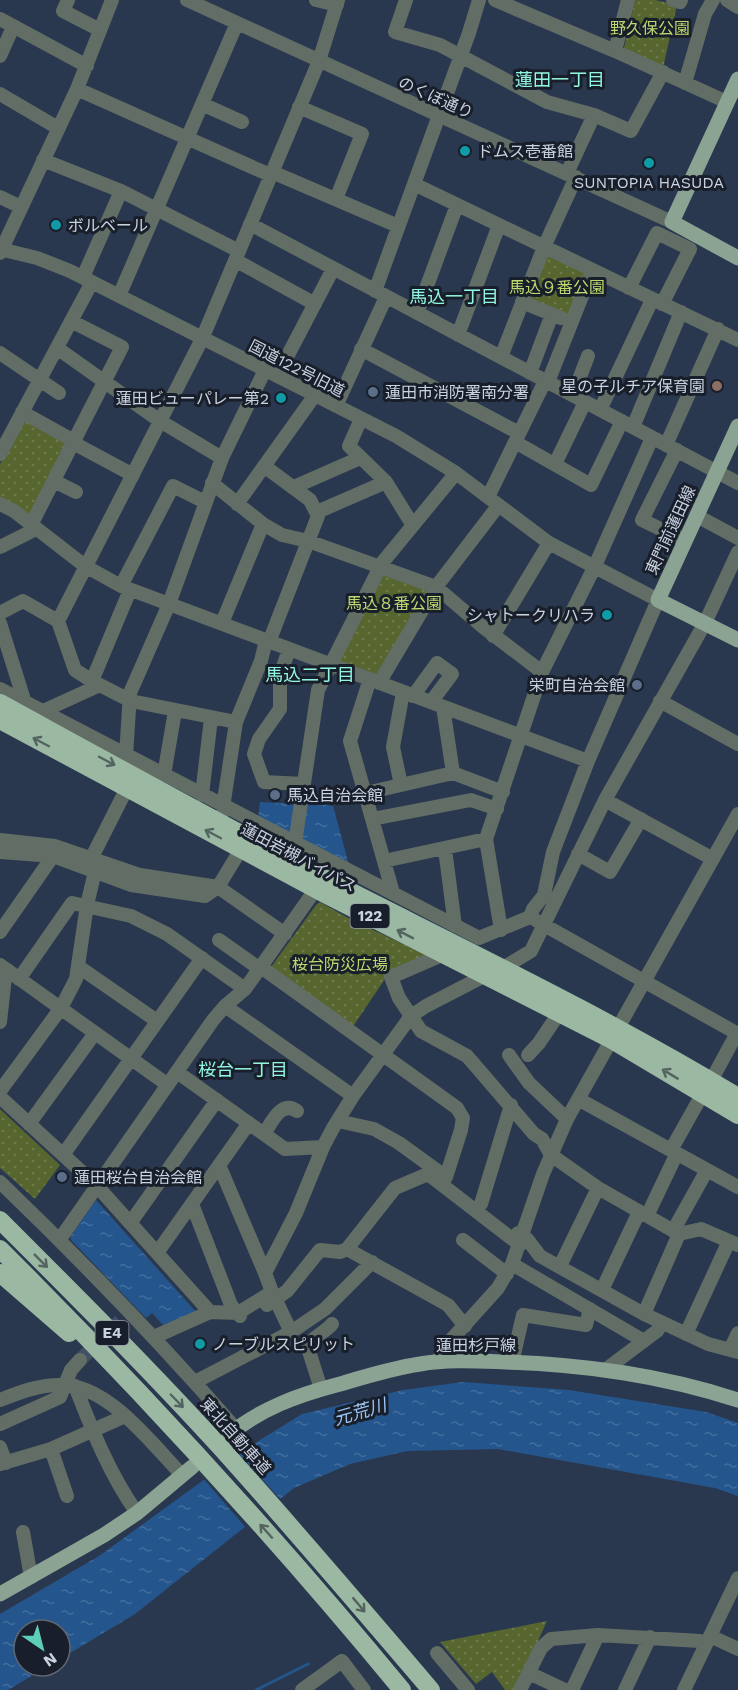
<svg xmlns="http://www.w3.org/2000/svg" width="738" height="1690" viewBox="0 0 738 1690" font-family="'Work Sans','Noto Sans JP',sans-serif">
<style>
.park{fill:url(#park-dots)}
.water{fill:url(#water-ripples)}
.pier{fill:#2a384f}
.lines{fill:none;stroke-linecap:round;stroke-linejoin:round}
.stream{stroke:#24568d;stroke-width:3}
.minor-tunnel{stroke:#424f65;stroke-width:14;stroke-dasharray:14 7;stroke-linecap:butt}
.minor{stroke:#626e65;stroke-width:14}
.major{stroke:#8ba392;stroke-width:15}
.highway{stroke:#9bb8a3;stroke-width:18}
.oneway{stroke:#546460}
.culture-dot{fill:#0f9aa8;stroke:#191f2a;stroke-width:2}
.education-dot{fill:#8d6e63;stroke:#191f2a;stroke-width:2}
.service-dot{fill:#5c6f8a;stroke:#191f2a;stroke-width:2}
.labels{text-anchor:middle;stroke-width:6;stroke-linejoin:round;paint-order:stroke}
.shield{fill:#191f2a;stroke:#949ca9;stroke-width:1.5}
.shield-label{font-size:15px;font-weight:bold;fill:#c9d2e0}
.park-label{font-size:16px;fill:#bed96f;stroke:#191f2a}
.street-label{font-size:16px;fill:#c9d2e0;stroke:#191f2a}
.poi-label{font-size:16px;fill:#c9d2e0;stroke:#191f2a;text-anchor:start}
.neighbourhood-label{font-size:18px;fill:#91f6e1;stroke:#191f2a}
.water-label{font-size:18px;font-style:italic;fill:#99c1f2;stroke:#191f2a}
</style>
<defs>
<pattern id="park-dots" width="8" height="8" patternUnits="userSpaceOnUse" patternTransform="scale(1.5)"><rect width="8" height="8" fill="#57652f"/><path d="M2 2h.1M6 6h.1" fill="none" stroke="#6e7a4d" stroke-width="1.8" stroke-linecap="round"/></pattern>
<pattern id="water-ripples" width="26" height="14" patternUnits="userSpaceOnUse" patternTransform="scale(1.5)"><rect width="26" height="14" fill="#24568d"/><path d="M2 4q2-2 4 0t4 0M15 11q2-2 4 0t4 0" fill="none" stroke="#426d9d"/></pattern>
</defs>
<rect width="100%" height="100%" fill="#2a384f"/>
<!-- park -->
<path class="park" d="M635,0H655L677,5L663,68L623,52Z
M546,254L584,272L586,276L567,318L529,301Z
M25,416L70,442L30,519L0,500V464Z
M384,573L431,591L375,676L341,664L339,659Z
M320,902L350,919L431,957L387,976L352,1028L271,967L316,905Z
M0,1109L60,1165L35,1199L0,1168Z
M547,1621L516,1690H505L492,1672L476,1684L440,1642Z"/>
<!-- water -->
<path class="water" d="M260,802L295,804L291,832L287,834L258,819Z
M306,802L333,806L349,865L302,840L300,837Z
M96,1200L196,1312L165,1327L152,1313L146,1318L71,1240V1236Z
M463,1382L569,1390L706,1412L738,1423V1496L715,1488L498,1449L407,1451L350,1464L294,1488L135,1614L60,1659V1630H24V1666H48L8,1690H0V1614L99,1556L252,1445L302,1414L403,1390Z"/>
<!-- pier -->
<path class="pier" d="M237,1452L282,1501L247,1529L202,1477Z"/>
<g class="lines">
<!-- stream -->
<path class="stream" d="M256,1690L308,1664"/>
<!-- minor-tunnel -->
<path class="minor-tunnel" d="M80,1360L121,1320"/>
<!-- minor -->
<path class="minor" d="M68,0L63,11L100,30
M187,0L672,222
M316,0L337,5
M406,0L395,32L440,45L547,102L594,115L631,131L663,72
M495,0L615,51L727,102
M673,0L680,2L681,0
M727,0L738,7
M0,19L87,66
M615,51L628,0
M0,56L13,27
M685,83L705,14L713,0
M77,89L270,175
M0,94L58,128
M202,104L242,122
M299,107L362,134L336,199
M43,160L121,191L239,251
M272,172L398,226
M567,173L594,115
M414,184L738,340
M0,197L21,207
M250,224L738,483
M0,249L37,258L70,271L396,436L456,473L549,543L658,600L588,761L553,852L544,895L533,909L530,917L479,938L0,689
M0,253L77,89L112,0
M235,260L315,304
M83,277L121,191
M629,288L657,233L690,249L662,304
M375,291L469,33L479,0
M119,296L237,23
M522,302L561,318
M417,313L457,205
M458,335L499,225
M57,348L160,421L222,458
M361,349L519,433
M0,353L59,393
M501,357L544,247L576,177
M530,373L552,314
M277,376L333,269
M548,382L592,271
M573,395L588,356
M336,406L386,297
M600,410L652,300
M22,412L76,442L79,446L133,475
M361,419L349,446L386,482L412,524
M633,427L681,312
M515,442L591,485L622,421
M666,445L718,329
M677,450L642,520L685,541
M0,454L92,282
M555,464L585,402
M264,466L310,500L318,516L269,642
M54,481L76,492
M212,483L263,524L282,535L308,541L436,587L483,627L542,672
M294,487L360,458
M488,497L545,381
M0,504L14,511L85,566L121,586L588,761
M237,504L315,395
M317,512L386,482
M697,516L738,538
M31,525L122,347L71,321
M0,547L36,529
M121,586L173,486L205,502
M0,613L23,601L58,621L75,670L92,681L131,701L236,722
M58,621L202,339L319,61L338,0
M0,623L25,703
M222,623L263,524
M493,636L549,543
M289,649L280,676V709L259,739L254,754L264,782L303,784
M370,679L350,741L393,893
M92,681L130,590
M379,683L436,587L498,506
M413,696L437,663L452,674L431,702
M660,701L738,744
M443,707L453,773
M43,711L100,685
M126,756L130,693L169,604L222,458L265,370
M164,775L175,711
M401,785L393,747L403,692
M366,793L453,773L503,792
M202,795L211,718
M605,800L713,859
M222,814L236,722L261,661L266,640
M372,819L471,800L497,809
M0,840L55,846L140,875L218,887L285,934
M295,843L318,690L382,563L456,473
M445,849L455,926
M0,852L53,856L131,885L205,896L218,887L241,849
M578,854L610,872L641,819
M91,859L127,788
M384,861L486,839
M537,921L738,1034
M501,930L486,839L542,672L594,568L652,438
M0,932L53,856
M219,940L260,969
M444,954L391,977L399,998L421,1031L467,1056L534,1134L542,1139L551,1155L598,1188L679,1234L701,1229L738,1245
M0,965L168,1085
M79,967L157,1021
M261,967L457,1108L463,1118L461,1130L446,1177
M503,968L531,951L605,800L705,623L738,552
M19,979L72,903L131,916L167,934L245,989
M225,1006L353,1096
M0,1022L5,977L9,971
M509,1055L529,1083L567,1119
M528,1055L539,1043L559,1013
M177,1072L285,1149L323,1147
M711,1081L737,1033
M0,1091L61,1008L76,979L87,905L97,863
M0,1097L97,1186L210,1312
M578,1099L738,1187
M338,1121L374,1129L399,1143L443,1175
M29,1124L95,1033
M264,1134C272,1122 281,1100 297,1111
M671,1150L703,1093
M63,1155L202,958
M219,1165L265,1273
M0,1182C82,1261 161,1343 236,1429
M192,1204L231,1305L240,1316
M481,1204L511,1105
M647,1216L677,1153
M131,1222L217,1100
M673,1231L707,1170
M518,1233L527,1239L540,1256L644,1314L708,1344L738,1352
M60,1239L213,1020L225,1006L245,989L320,883
M463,1240L507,1274
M347,1249L448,1305L465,1326
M157,1253L249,1123
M512,1264L644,1341
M560,1266L598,1188
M602,1290L639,1212
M272,1292L291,1332
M267,1305L287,1291L320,1250L340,1252L347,1249L395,1188L428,1174L520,1245
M644,1314L679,1234
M686,1334L729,1241
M154,1337L210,1312L238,1313L272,1292L265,1273L296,1213L323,1147L333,1128L353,1096L411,1016L426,1006L486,975
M730,1350L738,1333
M439,1361L442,1350L498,1288L512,1264L543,1174L567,1119L738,814
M512,1363L523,1315L586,1325L590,1309
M605,1370L657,1331L662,1323
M195,1382L291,1332L325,1309L372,1262
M75,1386C92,1430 110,1475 137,1513
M321,1389L308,1348C312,1336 325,1333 332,1324
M0,1400C20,1392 41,1384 63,1385C109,1386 152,1444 182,1475
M0,1424L60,1397L71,1370L80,1360
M0,1447L6,1463
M51,1449L67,1496
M0,1464L51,1449L125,1416
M23,1532L31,1577
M710,1636L738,1649
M437,1653L468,1690
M529,1673L565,1690
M302,1690L342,1661L364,1690
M520,1690L541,1648L551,1639L598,1635L700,1641L706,1644
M572,1690L598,1635
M625,1690L650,1637
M684,1690L738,1578"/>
<!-- major -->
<path class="major" d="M738,79L672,222L738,258
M738,426L658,600L738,640
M226,1437C261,1408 298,1395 340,1384C367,1376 393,1368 420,1364C448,1359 478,1361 506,1362C587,1365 660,1375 738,1400
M0,1594L104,1535L137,1513L192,1467"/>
<!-- highway -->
<path class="highway" d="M0,703C108,762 215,821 324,878C463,949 604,1016 738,1097
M0,720L325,894L612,1040L738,1115
M0,1220C75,1295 150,1370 222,1449C293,1528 362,1609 431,1690
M0,1249C141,1390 275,1536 402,1690
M0,1273L69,1333"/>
</g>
<!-- one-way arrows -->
<defs><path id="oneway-shaft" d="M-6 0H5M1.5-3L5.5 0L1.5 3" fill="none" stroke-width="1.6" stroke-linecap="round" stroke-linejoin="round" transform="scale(1.5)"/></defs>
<g class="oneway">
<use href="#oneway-shaft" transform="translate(41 742) rotate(-152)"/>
<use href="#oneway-shaft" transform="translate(107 761) rotate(28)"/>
<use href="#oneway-shaft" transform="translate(213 834) rotate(-152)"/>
<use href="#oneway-shaft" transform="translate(405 934) rotate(-153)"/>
<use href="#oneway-shaft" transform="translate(670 1074) rotate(-149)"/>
<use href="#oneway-shaft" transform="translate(41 1261) rotate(45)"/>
<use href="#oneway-shaft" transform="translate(177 1401) rotate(46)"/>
<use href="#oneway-shaft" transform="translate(266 1531) rotate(-132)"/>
<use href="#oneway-shaft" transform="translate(359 1605) rotate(50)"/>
</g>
<!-- markers -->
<g class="culture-dot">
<circle cx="465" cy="151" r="6"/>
<circle cx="649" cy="163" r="6"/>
<circle cx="56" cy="225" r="6"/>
<circle cx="281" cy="398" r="6"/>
<circle cx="607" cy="615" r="6"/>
<circle cx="200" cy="1344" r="6"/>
</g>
<circle class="education-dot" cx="717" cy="386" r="6"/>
<g class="service-dot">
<circle cx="373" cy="392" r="6"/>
<circle cx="637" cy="685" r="6"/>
<circle cx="275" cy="795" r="6"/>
<circle cx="62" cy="1177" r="6"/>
</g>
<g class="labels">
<!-- shield labels -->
<g class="shield">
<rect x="350.5" y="904" width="39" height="24" rx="4.5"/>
<rect x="95.5" y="1321" width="33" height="24" rx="4.5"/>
</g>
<g class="shield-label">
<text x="370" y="921">122</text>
<text x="112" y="1338">E4</text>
</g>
<!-- park labels -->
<g class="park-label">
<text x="650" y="34">野久保公園</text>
<text x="557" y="293">馬込９番公園</text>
<text x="394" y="609">馬込８番公園</text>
<text x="340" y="970">桜台防災広場</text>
</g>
<!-- street labels -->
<g class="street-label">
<text transform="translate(436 97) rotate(24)" y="6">のくぼ通り</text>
<text transform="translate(297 368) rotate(27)" y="6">国道122号旧道</text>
<text transform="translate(670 530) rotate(-65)" y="6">東門前蓮田線</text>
<text transform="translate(299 857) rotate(28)" y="6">蓮田岩槻バイパス</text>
<text x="476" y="1351">蓮田杉戸線</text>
<text transform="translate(236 1436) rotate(48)" y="6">東北自動車道</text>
</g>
<!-- poi labels -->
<g class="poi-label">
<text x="477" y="157">ドムス壱番館</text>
<text x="649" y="188" text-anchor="middle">SUNTOPIA HASUDA</text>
<text x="68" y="231">ボルベール</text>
<text x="705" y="392" text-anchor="end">星の子ルチア保育園</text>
<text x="385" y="398">蓮田市消防署南分署</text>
<text x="269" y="404" text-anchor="end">蓮田ビューパレー第2</text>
<text x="595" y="621" text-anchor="end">シャトークリハラ</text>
<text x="625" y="691" text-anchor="end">栄町自治会館</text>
<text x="287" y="801">馬込自治会館</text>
<text x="74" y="1183">蓮田桜台自治会館</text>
<text x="212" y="1350">ノーブルスピリット</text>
</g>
<!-- neighbourhood labels -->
<g class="neighbourhood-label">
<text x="560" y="86">蓮田一丁目</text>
<text x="454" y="303">馬込一丁目</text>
<text x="310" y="681">馬込二丁目</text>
<text x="243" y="1076">桜台一丁目</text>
</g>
<!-- water labels -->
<g class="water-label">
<text transform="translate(360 1412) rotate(-16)" y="6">元荒川</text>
</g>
</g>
<!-- north arrow -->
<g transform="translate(42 1648) rotate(145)"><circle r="28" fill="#191f2a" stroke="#5f6773" stroke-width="1.5"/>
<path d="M0-4.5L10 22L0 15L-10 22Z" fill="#5dceb9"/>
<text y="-9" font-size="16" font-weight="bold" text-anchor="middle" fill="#c9d2e0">N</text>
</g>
</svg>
